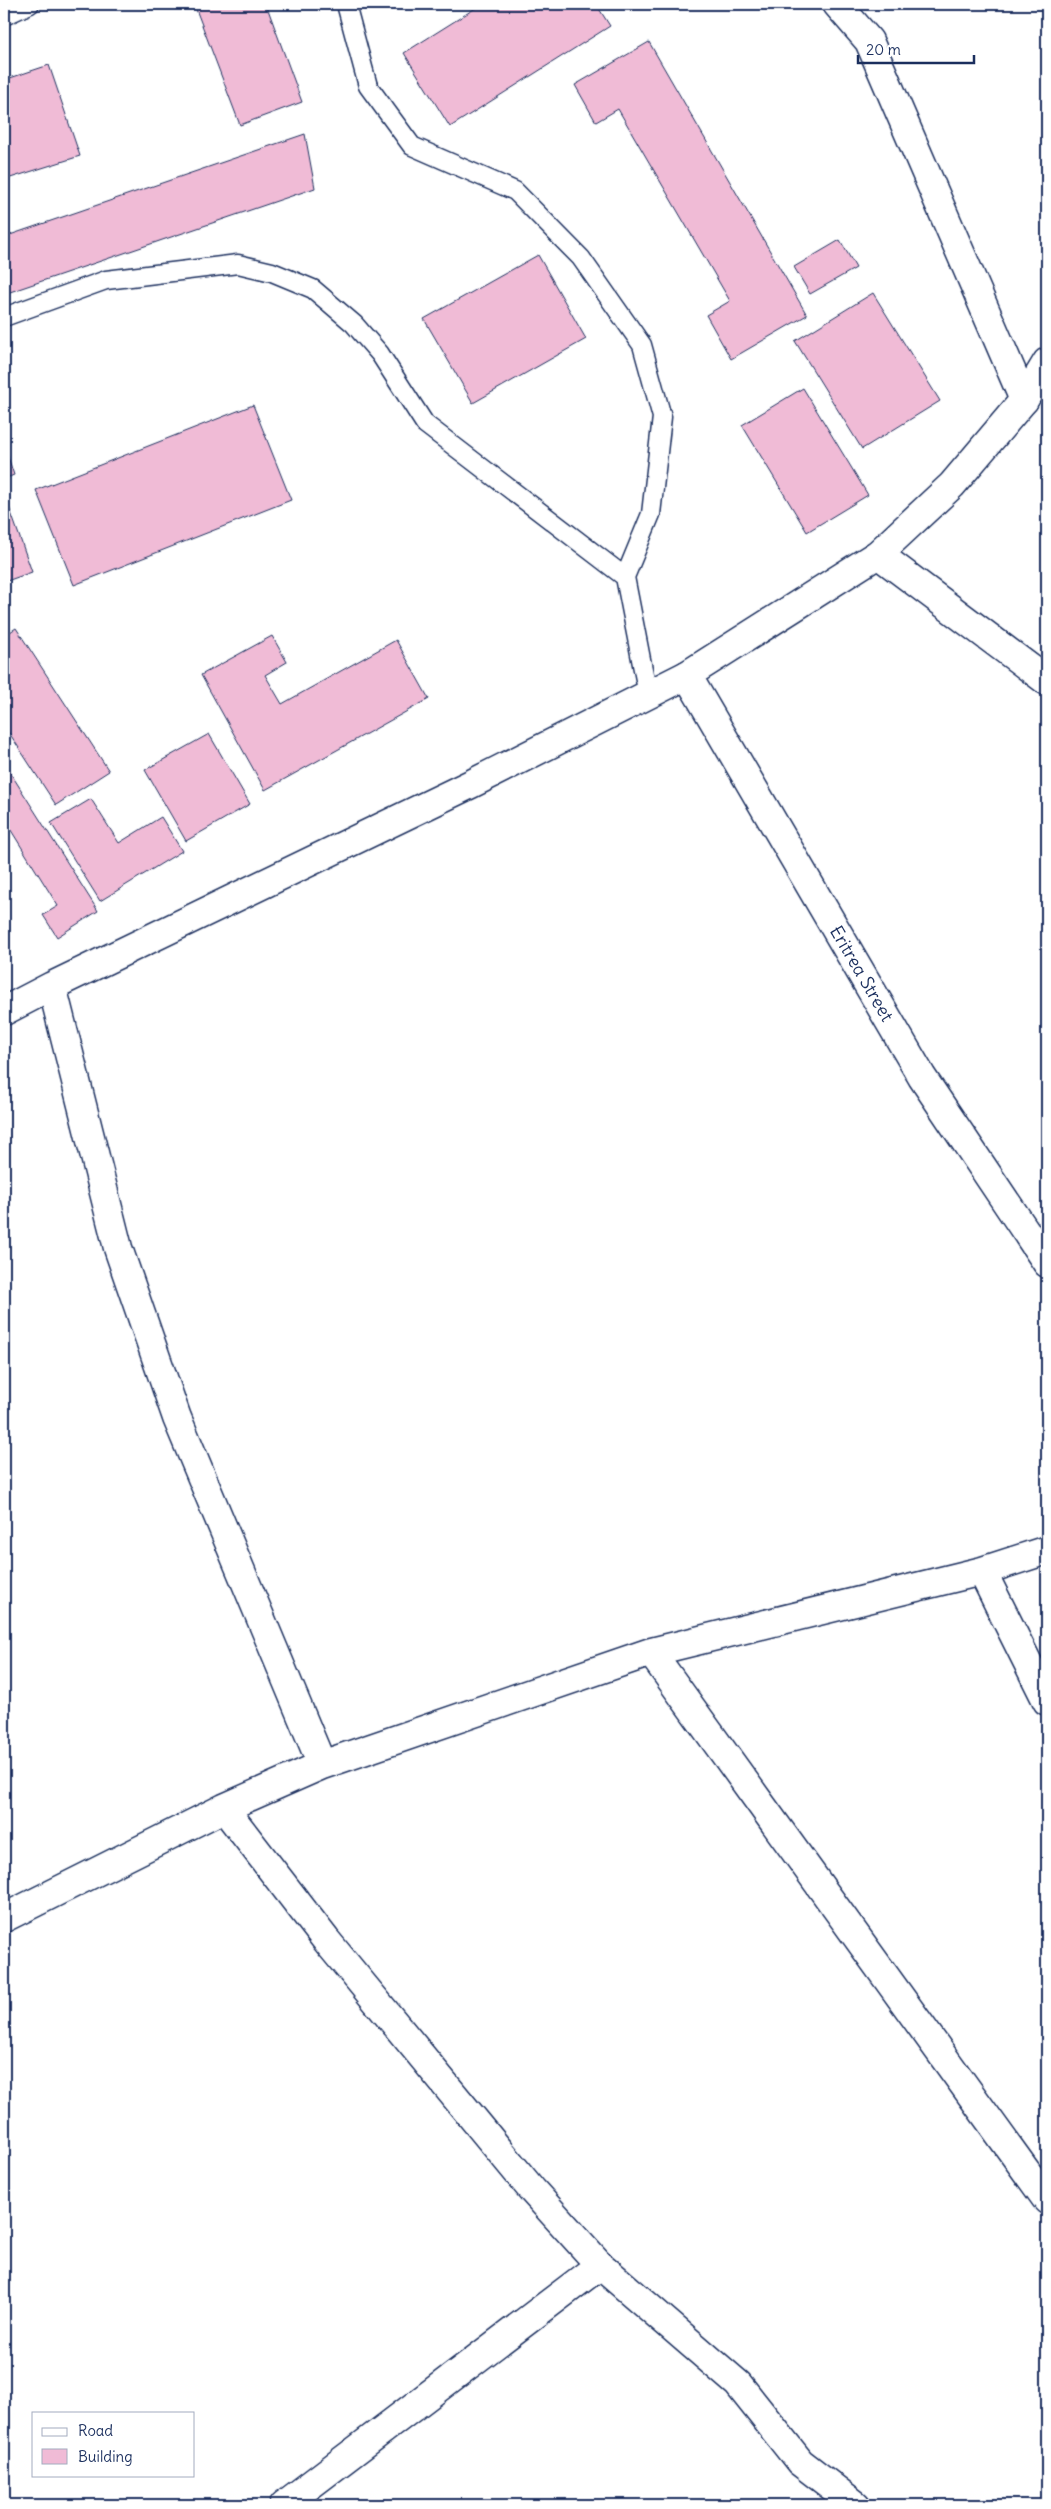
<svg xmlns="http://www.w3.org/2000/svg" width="1051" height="2509" viewBox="0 0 1051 2509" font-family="Delius,sans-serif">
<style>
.building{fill:#f0bbd6;stroke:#1b2f5e}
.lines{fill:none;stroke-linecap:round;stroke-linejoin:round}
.service-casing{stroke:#1b2f5e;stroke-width:21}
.minor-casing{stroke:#1b2f5e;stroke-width:31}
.secondary-casing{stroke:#1b2f5e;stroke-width:31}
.service{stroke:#fff;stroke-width:18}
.minor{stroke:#fff;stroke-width:28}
.secondary{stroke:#fff;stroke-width:28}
.labels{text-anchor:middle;stroke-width:4;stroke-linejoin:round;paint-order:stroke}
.street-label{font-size:18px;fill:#1b2f5e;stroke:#fff}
</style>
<rect width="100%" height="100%" fill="#fff"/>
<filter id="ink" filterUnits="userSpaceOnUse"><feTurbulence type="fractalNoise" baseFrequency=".02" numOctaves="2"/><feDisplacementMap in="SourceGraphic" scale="10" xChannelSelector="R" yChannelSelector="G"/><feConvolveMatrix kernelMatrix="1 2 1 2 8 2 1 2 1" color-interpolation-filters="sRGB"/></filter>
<g filter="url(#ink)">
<!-- building -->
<path class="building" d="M194,4H266L302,102L240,125Z
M482,4H596L610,26L450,127L404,53Z
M649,42L807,315L731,359L706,315L730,301L618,109L596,122L575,85Z
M49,65L80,156L4,180V80Z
M305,134L315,188L4,294V237Z
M840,240L856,268L810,294L794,267Z
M538,255L586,339L473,403L424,319Z
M873,293L940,401L862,449L795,341Z
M803,388L868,495L807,532L742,425Z
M253,405L291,500L74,585L36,490Z
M4,445L14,475L4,479Z
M9,507L32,572L4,582V509Z
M16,628L109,771L56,805L4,725V636Z
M272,636L287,662L265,675L282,704L396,640L429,699L265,790L201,675Z
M209,734L250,804L186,841L145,770Z
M6,766L98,911L57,937L43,915L58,906L4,819V768Z
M91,799L119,843L161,817L182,851L100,901L51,823Z"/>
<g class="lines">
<defs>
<path id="service" d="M346,4L368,86L412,146L515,191L581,258L642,345L662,417L651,514L625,577L648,695
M4,16L30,4
M4,317L106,280L238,264L272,272L313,289L354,324L380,354L425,424L625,577"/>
<path id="minor" d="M837,4L869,41L1024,400
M878,554L1047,681
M52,986L118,1248L177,1418L322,1765
M4,1011L52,986L471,784L687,675
M982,1571L1047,1701
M651,1652L1047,2200
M224,1808L326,1940L533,2191L600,2265L738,2384L800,2462L856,2505
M4,1918L224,1808L322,1765L651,1652L982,1571L1047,1550
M284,2505L600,2265"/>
<g id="secondary">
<path id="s1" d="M1047,362L1024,400L952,485L878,554L687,675L922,1077L1047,1263"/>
</g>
</defs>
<!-- service casing -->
<use href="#service" class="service-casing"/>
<!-- minor casing -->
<use href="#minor" class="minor-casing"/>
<!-- secondary casing -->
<use href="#secondary" class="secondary-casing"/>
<!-- service -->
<use href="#service" class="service"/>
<!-- minor -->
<use href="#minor" class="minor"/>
<!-- secondary -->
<use href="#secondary" class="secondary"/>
</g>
</g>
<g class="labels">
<!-- street labels -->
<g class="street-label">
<text dy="6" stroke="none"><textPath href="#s1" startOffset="829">Eritrea Street</textPath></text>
</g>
</g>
<!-- margin -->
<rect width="1051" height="2509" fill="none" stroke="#fff" stroke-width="20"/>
<rect x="10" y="10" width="1031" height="2489" fill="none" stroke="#1b2f5e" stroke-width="2" filter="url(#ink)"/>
<!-- legend -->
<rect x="32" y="2412" width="162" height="65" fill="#ffffff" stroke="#a4acbf"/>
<rect x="42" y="2428" width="25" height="8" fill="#ffffff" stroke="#a4acbf"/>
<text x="78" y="2436" font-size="15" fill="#1b2f5e">Road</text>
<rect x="42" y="2449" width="25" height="15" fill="#f0bbd6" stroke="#a4acbf"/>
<text x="78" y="2462" font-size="15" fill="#1b2f5e">Building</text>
<!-- scale -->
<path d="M858 55v8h116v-8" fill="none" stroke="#1b2f5e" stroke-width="2.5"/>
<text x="866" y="55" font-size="15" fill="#1b2f5e" stroke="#ffffff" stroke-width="4" paint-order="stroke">20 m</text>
</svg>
